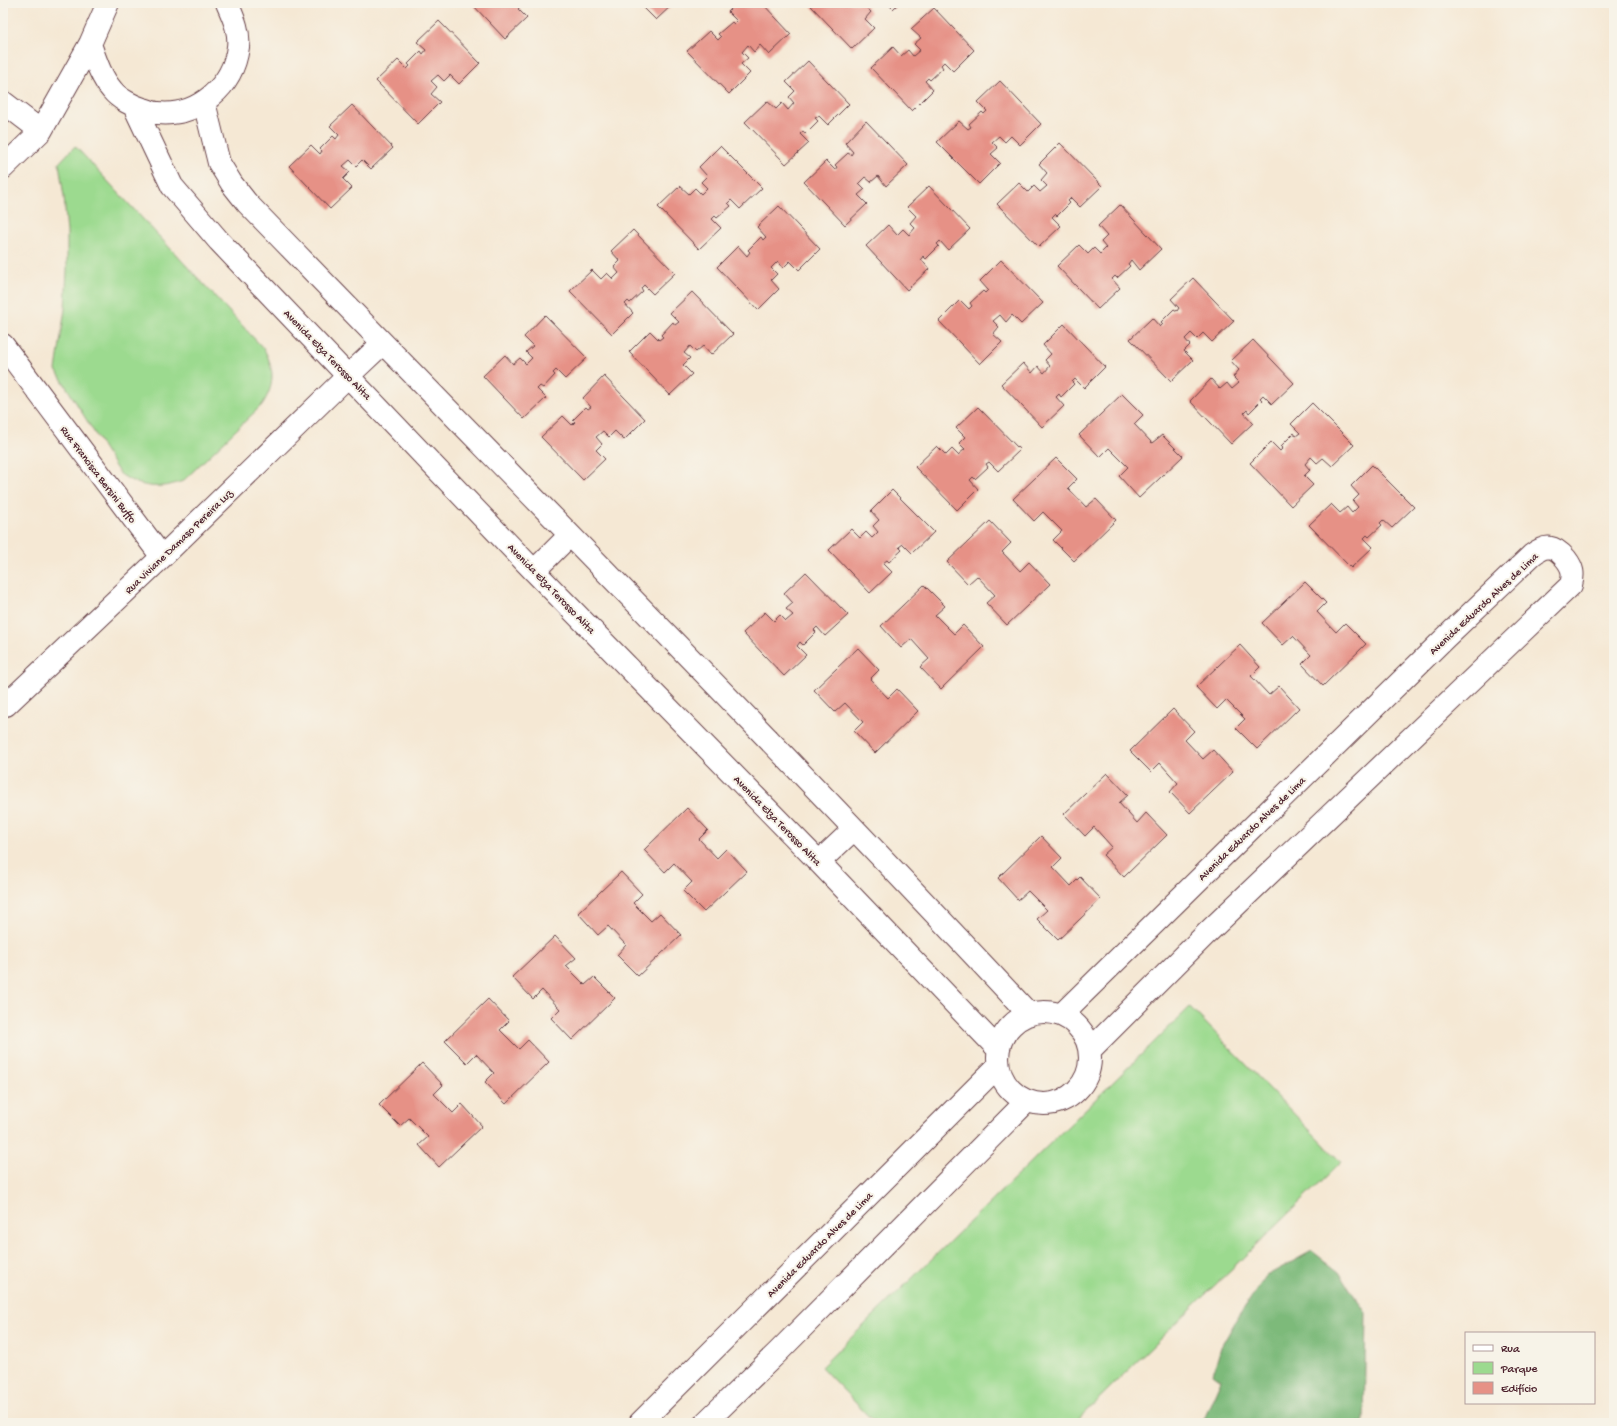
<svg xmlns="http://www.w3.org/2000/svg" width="1617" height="1426" viewBox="0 0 1617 1426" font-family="'Gochi Hand',sans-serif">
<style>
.green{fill:#9cda8f;stroke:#737c5d}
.forest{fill:#7dba7a;stroke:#646c52}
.building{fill:#e69186}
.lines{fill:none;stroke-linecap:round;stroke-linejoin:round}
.minor-casing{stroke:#643d44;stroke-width:24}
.minor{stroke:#fff;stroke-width:22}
.labels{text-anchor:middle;stroke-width:4;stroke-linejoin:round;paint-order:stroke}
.street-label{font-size:11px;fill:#4a1f2b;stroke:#f7f3e8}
</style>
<rect width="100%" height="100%" fill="#f7f3e8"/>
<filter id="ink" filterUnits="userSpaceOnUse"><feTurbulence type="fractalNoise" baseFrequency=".025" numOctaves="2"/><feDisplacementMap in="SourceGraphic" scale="8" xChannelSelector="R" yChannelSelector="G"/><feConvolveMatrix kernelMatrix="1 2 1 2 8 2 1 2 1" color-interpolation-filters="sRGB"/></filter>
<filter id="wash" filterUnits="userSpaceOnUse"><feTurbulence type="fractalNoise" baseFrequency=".012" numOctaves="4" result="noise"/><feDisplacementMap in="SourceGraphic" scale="16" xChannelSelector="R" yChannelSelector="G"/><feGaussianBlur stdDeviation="0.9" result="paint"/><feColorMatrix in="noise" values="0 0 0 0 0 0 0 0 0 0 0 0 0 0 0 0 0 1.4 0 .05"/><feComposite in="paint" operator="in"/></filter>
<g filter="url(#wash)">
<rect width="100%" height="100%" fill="#f5e8d4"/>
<!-- green -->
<path class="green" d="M75,146L264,349C275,370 275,385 262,405L183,481C159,490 139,488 119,473L56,370L65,309L67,270V232L64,197L59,163Z
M1190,1007L1341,1162L1074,1423H875L821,1367Z"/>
<!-- forest -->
<path class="forest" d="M1312,1251L1339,1272L1366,1314L1364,1423H1202L1221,1380L1213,1374L1221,1347L1238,1317L1266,1276Z"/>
<g id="blocks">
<!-- building -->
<path class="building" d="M471,3H524L518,9L527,18L505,39Z
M639,3H674L656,20Z
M737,3H762L791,34L769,55L760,45L754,52L748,45L742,52L748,58L741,64L750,73L729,94L687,51L709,31L718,40L721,37L718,34L732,22L734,24L737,21L728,12Z
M814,3H869L866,7L871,12L865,19L874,28L852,49L811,6Z
M887,3H899L893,9Z
M934,8L974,50L953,71L944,62L941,65L943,68L930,80L928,78L925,81L933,90L912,111L871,68L893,47L901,56L908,50L913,56L920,50L914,44L921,38L911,29Z
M439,21L480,63L459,84L450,75L444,81L438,75L431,81L437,87L431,94L440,102L418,124L376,81L398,60L407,69L410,66L408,64L421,51L423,54L426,50L417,42Z
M808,61L849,104L828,125L819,116L815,118L818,121L805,134L803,131L800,134L809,143L786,164L745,122L767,101L776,109L782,103L788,110L794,103L789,97L795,91L786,82Z
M1000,81L1041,124L1020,145L1011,136L1005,142L999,136L992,142L998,148L991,154L1000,163L979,184L937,142L959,121L968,129L971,127L969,124L982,112L984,114L987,111L978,102Z
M352,105L393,148L371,169L362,160L356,166L350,160L343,166L350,172L343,179L352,188L330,209L289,166L311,145L320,154L322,151L320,149L333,136L336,139L339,135L330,126Z
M866,121L908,165L886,186L878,176L871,182L865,177L859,183L865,189L858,195L867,204L845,225L804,182L826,161L835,170L837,167L835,165L848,153L851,155L853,152L845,143Z
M1060,143L1102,186L1080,207L1071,198L1068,201L1070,203L1057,216L1055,214L1052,217L1061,226L1039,247L997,204L1019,183L1028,192L1034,186L1040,192L1047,186L1041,180L1047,173L1039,164Z
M720,146L762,188L740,209L731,200L728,203L731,206L717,218L715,216L712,219L721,228L699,249L658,207L680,186L689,194L695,188L701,194L707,188L701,182L707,176L699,167Z
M929,186L970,229L948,250L940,241L937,244L939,246L926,259L923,256L921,259L929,269L907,290L866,246L888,225L897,235L903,229L909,235L915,228L910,223L916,216L907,207Z
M1120,205L1161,249L1139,270L1131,260L1128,264L1130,266L1117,278L1115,276L1112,279L1120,288L1098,309L1057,266L1079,245L1088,254L1094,248L1100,254L1106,248L1101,242L1107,236L1098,226Z
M779,206L820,249L799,270L790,261L783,268L778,261L771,268L777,274L771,280L779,289L758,310L717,267L738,246L747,256L750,252L748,250L761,237L763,240L766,237L757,227Z
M633,230L675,273L653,294L644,285L641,288L643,291L630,303L628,301L625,304L633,313L612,334L570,291L592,270L601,279L607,273L613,279L619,273L614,267L620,261L611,251Z
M1001,260L1043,303L1021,324L1012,315L1006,322L1000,315L993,321L999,327L993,334L1002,342L980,364L939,321L960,300L969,309L972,306L970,303L983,291L985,293L988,290L980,281Z
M1193,278L1234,321L1212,342L1203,333L1197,339L1191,333L1185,339L1190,345L1184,351L1193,360L1171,381L1130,339L1152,318L1160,327L1163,324L1161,322L1174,309L1177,311L1179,308L1171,299Z
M692,292L733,334L711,355L703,346L696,352L690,346L684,353L690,358L683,365L692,374L670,395L629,352L650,331L659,340L663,337L661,335L673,322L675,325L679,322L670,313Z
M545,315L587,358L565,379L556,370L553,373L555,375L543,388L540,386L537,389L546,398L524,419L483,376L505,355L513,364L520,358L526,364L532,358L526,352L533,346L524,337Z
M1064,324L1105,367L1084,388L1075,379L1072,382L1074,384L1061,397L1059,394L1056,397L1064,406L1042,427L1001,384L1023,363L1032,373L1038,366L1044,373L1050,366L1045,360L1051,354L1043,345Z
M1253,340L1294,383L1272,404L1263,395L1260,398L1262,400L1249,413L1247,410L1244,413L1253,423L1231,444L1190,401L1211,379L1220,389L1227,383L1232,389L1239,383L1233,377L1239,370L1231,361Z
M604,376L645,419L624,440L615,431L609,437L603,431L596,437L602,444L596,450L605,459L583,480L541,437L563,416L572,425L575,422L573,420L586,407L588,409L591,407L583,398Z
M1122,394L1143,415L1134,424L1152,443L1162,435L1183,456L1139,498L1119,476L1128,467L1109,448L1100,457L1079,435Z
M1312,403L1354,445L1332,466L1323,458L1317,463L1311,457L1305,464L1310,470L1304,476L1313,485L1291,506L1250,463L1271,442L1280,451L1283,448L1281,446L1294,433L1296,436L1300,433L1291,424Z
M978,407L1020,450L998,471L989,462L986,464L988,467L975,479L973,477L970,480L978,489L957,510L915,467L937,446L946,455L952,449L958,455L965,449L959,443L965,437L956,428Z
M1056,458L1077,479L1068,488L1086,507L1096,499L1116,520L1074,561L1053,540L1062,531L1043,512L1034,521L1013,499Z
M1372,465L1414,507L1392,528L1383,520L1380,523L1382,525L1369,537L1367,535L1364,538L1373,547L1351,568L1309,525L1331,504L1340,513L1347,507L1352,513L1358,507L1353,501L1359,495L1351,486Z
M892,490L934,532L912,553L903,544L899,547L902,550L889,562L887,560L883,563L892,572L870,593L829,550L851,529L860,538L866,532L872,538L878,532L873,526L879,520L871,511Z
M990,521L1011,543L1002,552L1020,571L1029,562L1050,584L1007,625L986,603L995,595L977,576L968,584L947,562Z
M806,572L848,615L825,636L817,627L814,630L816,632L803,645L800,642L797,646L806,655L784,676L743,633L765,612L774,621L780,615L786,621L793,615L786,609L793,603L784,593Z
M1305,582L1326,603L1317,612L1336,632L1345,623L1366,644L1323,686L1302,664L1311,655L1293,636L1283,645L1262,623Z
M924,585L945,606L935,615L954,634L963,625L984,647L941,689L920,667L929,659L911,639L901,648L881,626Z
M1240,645L1260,667L1251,676L1269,695L1279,686L1299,708L1257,749L1236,728L1245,719L1226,700L1217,709L1196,687Z
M858,648L879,670L870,679L888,698L897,689L918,711L875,753L854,731L863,722L845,703L835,712L814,690Z
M1173,709L1194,731L1185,740L1203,759L1213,750L1233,772L1190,813L1170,792L1178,783L1160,763L1151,772L1130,751Z
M1107,773L1128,795L1119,803L1137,823L1146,813L1167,835L1124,877L1103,855L1112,847L1094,827L1085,836L1064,814Z
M687,808L708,830L699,839L717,858L726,849L747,871L704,912L683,891L692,882L674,863L665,872L644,850Z
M1041,836L1062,858L1053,867L1071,886L1080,877L1101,899L1058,940L1037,919L1047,910L1028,891L1018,900L998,878Z
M621,872L642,894L633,903L651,921L660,913L681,935L638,976L617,955L626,945L608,926L598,935L578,913Z
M555,936L576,958L566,966L585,985L594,977L615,998L572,1040L551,1018L560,1009L542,990L533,999L512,977Z
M488,999L509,1021L500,1030L519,1049L528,1040L549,1062L506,1104L485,1082L494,1073L476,1054L467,1063L445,1041Z
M422,1063L443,1085L434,1094L453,1113L462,1104L482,1126L439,1167L419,1145L428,1137L409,1118L400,1126L379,1105Z"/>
</g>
</g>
<g filter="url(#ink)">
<use href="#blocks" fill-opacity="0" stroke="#643d44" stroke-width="1"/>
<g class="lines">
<defs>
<path id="minor" d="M90,44C96,61 101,77 112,90C119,99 133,106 143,109C148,110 153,113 158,113C198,117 233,86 238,47C240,31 233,17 227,3
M3,102L41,131
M204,102L219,163L232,184L247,203C508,473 773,739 1029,1014
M134,106L172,186L219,241L534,571L819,862L998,1049
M3,168L41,131L90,44L108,3
M3,345L162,557
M534,571L570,535
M6,705L162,557L348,376L383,343
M819,862L854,829
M998 1058a46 46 0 1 1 92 0a46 46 0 1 1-92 0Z
M1061,1015L1445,638L1532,555C1546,544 1554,545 1566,559C1573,568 1574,574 1571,585L1206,934L1090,1050
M640,1423L998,1066
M705,1423L778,1352L1027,1101"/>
</defs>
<!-- minor casing -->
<use href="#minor" class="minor-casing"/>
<!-- minor -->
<use href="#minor" class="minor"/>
</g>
</g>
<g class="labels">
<!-- street labels -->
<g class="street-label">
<text transform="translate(328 354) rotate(46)" y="4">Avenida Elza Terosso Alita</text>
<text transform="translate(99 474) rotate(53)" y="4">Rua Francisca Bersini Buffo</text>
<text transform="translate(178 541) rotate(-44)" y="4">Rua Viviane Damaso Pereira Luz</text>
<text transform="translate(552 588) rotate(46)" y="4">Avenida Elza Terosso Alita</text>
<text transform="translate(1483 603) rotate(-43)" y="4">Avenida Eduardo Alves de Lima</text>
<text transform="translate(778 820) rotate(46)" y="4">Avenida Elza Terosso Alita</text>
<text transform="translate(1251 828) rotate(-44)" y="4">Avenida Eduardo Alves de Lima</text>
<text transform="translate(819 1244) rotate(-45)" y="4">Avenida Eduardo Alves de Lima</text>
</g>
</g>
<!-- margin -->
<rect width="1617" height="1426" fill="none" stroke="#f7f3e8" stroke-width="16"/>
<!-- legend -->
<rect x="1465" y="1332" width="130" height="72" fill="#f7f3e8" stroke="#b29e9c"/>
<rect x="1473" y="1345" width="20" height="6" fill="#ffffff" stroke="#b29e9c"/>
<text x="1501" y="1352" font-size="12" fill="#4a1f2b">Rua</text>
<rect x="1473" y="1362" width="20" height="12" fill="#9cda8f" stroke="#b29e9c"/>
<text x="1501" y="1372" font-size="12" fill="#4a1f2b">Parque</text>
<rect x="1473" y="1382" width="20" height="12" fill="#e69186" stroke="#b29e9c"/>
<text x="1501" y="1392" font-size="12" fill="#4a1f2b">Edifício</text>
</svg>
